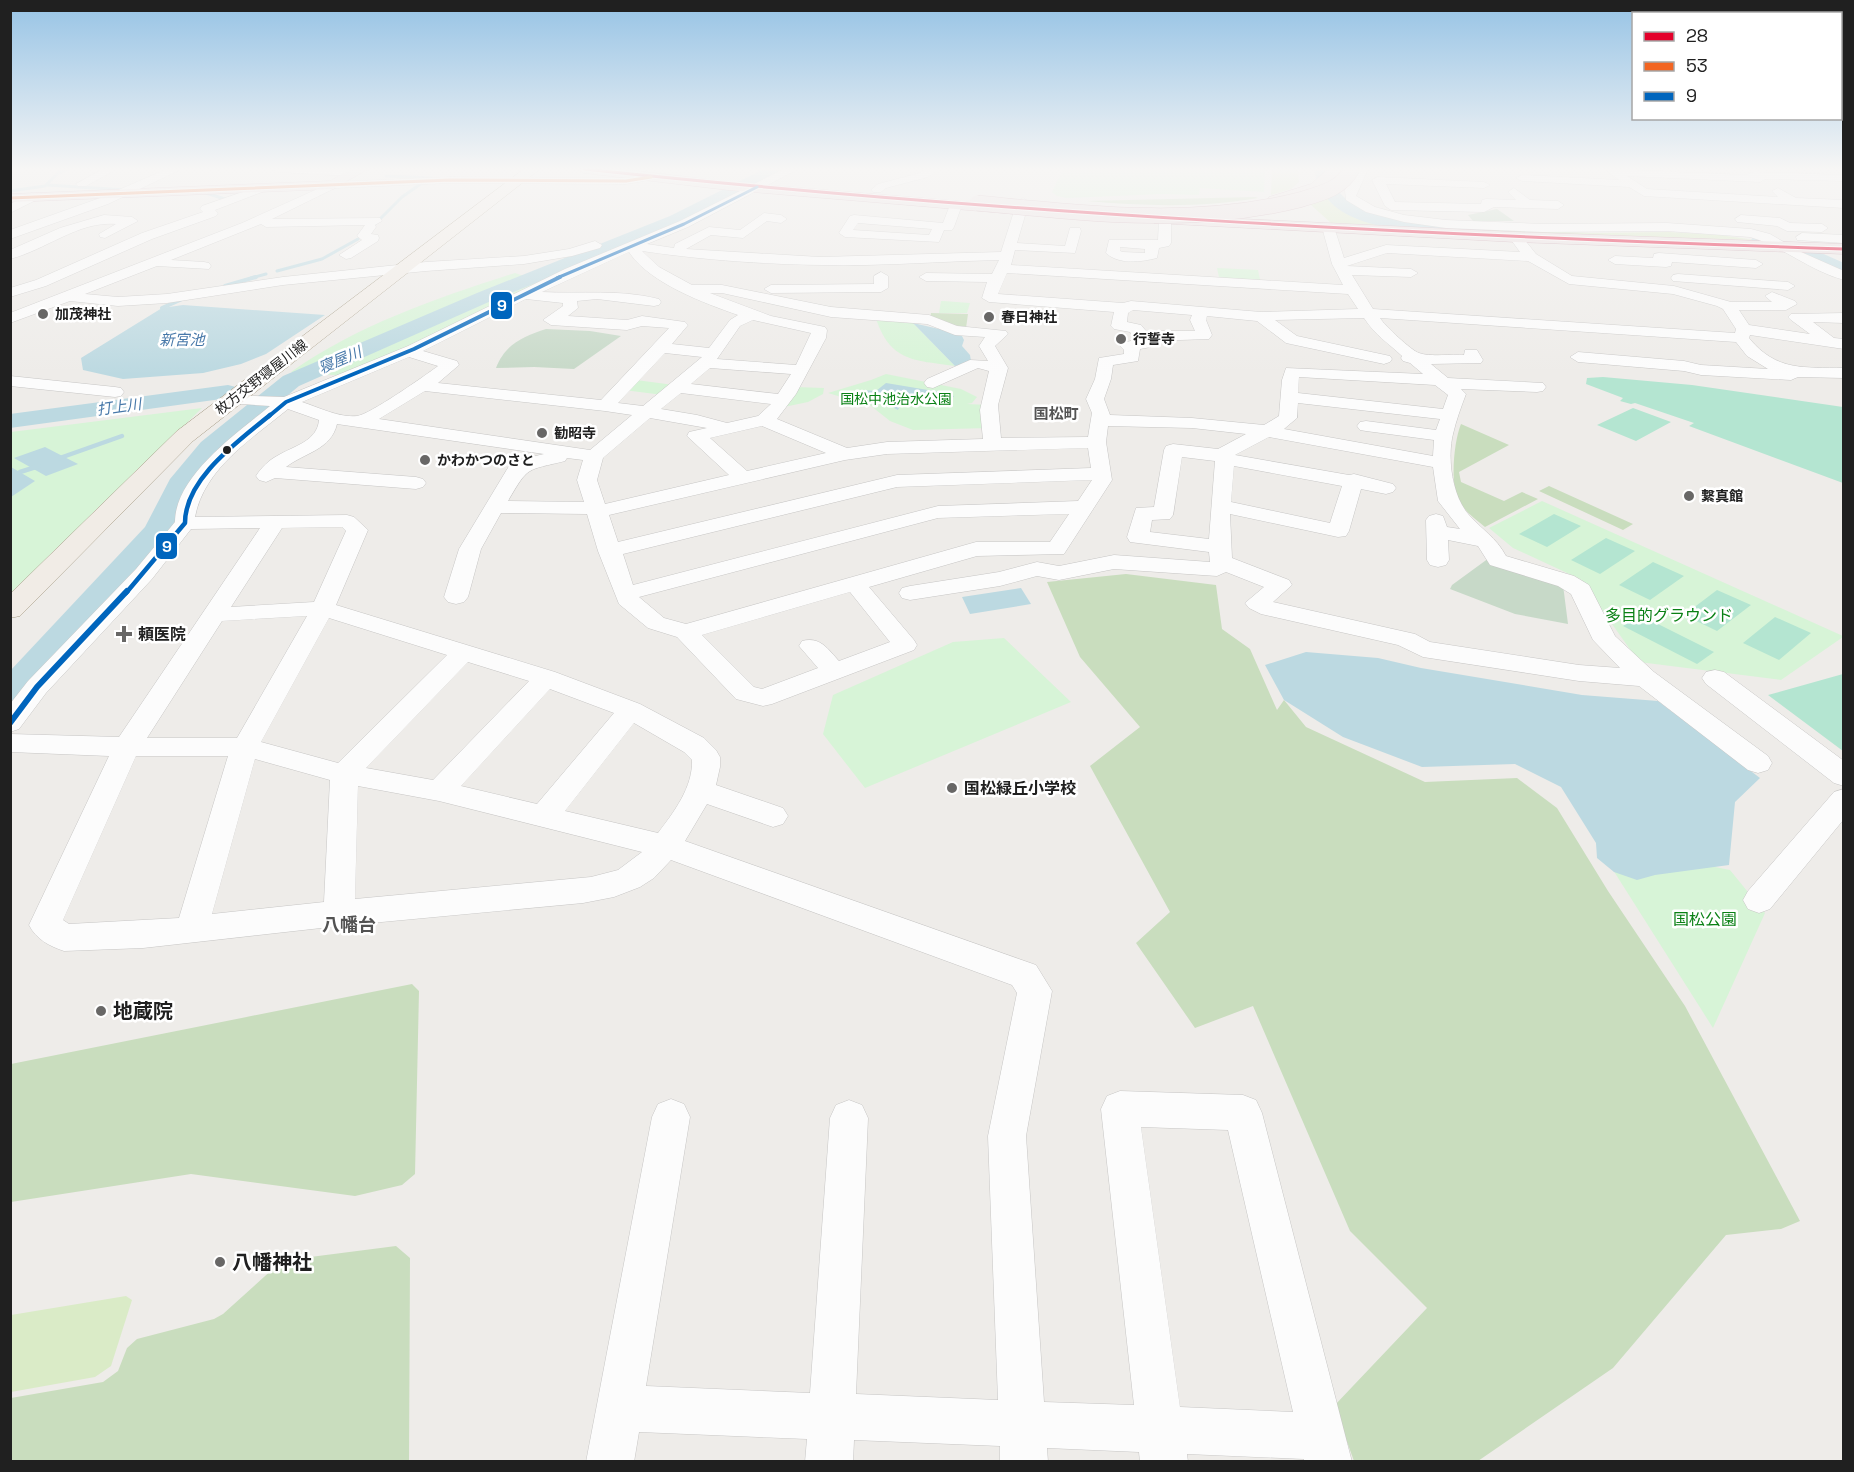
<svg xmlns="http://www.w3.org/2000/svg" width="1854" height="1472" viewBox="0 0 1854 1472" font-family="'Space Grotesk','Noto Sans JP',sans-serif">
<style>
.grass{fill:#daebc7}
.forest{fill:#c9ddbe}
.cemetery{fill:#c7d9c8}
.park{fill:#d7f4d7}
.pitch{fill:#b4e5d1}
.water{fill:#bcd9e1}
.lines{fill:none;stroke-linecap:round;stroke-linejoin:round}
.stream-far2{stroke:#bcd9e1;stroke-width:3}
.stream-far1{stroke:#bcd9e1;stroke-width:4}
.stream{stroke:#bcd9e1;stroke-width:4.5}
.river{fill:#bcd9e1;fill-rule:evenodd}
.minor-casing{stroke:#c7c6c5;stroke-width:1}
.major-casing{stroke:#a59b85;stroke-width:1}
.highway-casing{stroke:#c49faa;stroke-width:1}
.minor{fill:#fcfcfc;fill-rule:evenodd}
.major{fill:#f1ece6;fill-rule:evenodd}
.highway{fill:#ebe0e1;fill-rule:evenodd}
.highway-bridge-casing{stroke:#c49faa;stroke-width:16;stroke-linecap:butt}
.highway-bridge{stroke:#ebe0e1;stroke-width:15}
.bus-1-casing{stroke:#fff;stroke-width:5}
.bus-2-casing{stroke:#fff;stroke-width:5}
.bus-3-far3-casing{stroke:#fff;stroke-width:5}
.bus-3-far2-casing{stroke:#fff;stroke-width:7}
.bus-3-far1-casing{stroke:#fff;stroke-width:8}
.bus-3-casing{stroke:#fff;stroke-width:10}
.bus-1{stroke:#e4002b;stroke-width:3}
.bus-2{stroke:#f26522;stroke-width:3}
.bus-3-far3{stroke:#0065bd;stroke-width:3}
.bus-3-far2{stroke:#0065bd;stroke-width:4}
.bus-3-far1{stroke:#0065bd;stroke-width:4.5}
.bus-3{stroke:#0065bd;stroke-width:6}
.poi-dot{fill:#686766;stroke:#fff;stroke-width:2}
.bus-dot{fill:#202020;stroke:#fff;stroke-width:2}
.labels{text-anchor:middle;stroke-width:5;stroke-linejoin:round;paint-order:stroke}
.far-poi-label{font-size:14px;font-weight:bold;fill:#202020;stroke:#fff;text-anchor:start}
.far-street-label{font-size:14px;fill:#202020;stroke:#fff}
.far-park-label{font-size:14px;fill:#0a8115;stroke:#fff}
.far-water-label{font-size:15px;font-style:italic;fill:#4778a9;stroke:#fff}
.far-neighbourhood-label{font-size:15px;font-weight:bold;fill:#535353;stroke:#fff}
.park-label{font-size:16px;fill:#0a8115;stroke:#fff}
.poi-label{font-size:16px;font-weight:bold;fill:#202020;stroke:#fff;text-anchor:start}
.neighbourhood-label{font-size:18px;font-weight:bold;fill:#535353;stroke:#fff}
.near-poi-label{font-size:20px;font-weight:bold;fill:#202020;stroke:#fff;text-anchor:start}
.line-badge{stroke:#fff;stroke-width:2}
.badge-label{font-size:16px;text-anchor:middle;font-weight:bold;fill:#fff}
</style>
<rect width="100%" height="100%" fill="#eeece9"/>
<!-- grass -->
<path class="grass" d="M1272,169H1298L1299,182L1291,189L1271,195Z
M1329,196L1342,209L1355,216L1409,226L1590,233L1669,232L1720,235L1755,240L1495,232L1331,223L1310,204Z
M126,1296L132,1300L111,1366L95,1377L11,1392V1315Z"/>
<!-- forest -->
<path class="forest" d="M1255,197L1258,198C1201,208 1144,206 1087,201Z
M931,313L968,314L966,328L930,319Z
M1461,424L1509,445L1459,472L1461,482L1504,501L1522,492L1538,499L1485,527C1475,519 1463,510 1458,499C1450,482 1454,441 1461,424Z
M1549,486L1633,524L1623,530L1539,491Z
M1126,574L1216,585L1222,629L1250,649L1277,710L1284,700L1306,727L1425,782L1517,778L1557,808L1608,891L1685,1006L1800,1221L1781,1229L1726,1235L1613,1368L1478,1461H1354L1334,1406L1427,1308L1350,1231L1253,1006L1195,1028L1136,943L1170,912L1090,766L1140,727L1080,657L1047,582Z
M412,984L419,991L415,1174L402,1185L355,1196L191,1174L11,1202V1064Z
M396,1246L410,1258L409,1461H11V1398L103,1382L118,1371L127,1348L137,1339L214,1319L223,1314L275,1267L287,1260Z"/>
<!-- cemetery -->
<path class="cemetery" d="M1497,209L1514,221H1473L1468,215Z
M546,329L590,331L621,336L574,369L534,367L496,368C505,344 524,336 546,329Z
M1489,558L1563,585L1568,624L1515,614L1450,589L1452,585Z"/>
<!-- park -->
<path class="park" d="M1063,169H1265L1264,192L1200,188L1199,195L1162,194L1067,198L1057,196L1052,192Z
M1217,268L1258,270L1261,284L1220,282Z
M515,273L545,283L347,376L291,372C358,325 437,298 515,273Z
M941,301H943L970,303L967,313H939Z
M875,316L913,323L955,366C913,360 890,362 875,316Z
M886,374L961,389L977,397L972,403L967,404L989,405V428L913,430L890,421L871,406L828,393L871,380Z
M636,380L674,385L663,395L624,390Z
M795,387L824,388L823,394L808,402L784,407Z
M202,408L38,570L11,595V432Z
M1542,501L1843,636V637L1781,680L1639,662L1580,579L1513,548L1489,528Z
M1004,638L1071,702L865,788L823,734L833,695L953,642Z
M1596,843L1730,870L1765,913L1713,1028Z"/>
<!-- pitch -->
<path class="pitch" d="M1603,377L1692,385L1843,407V483L1689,426L1694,423L1635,403L1631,404L1620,401L1623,398L1586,384L1587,378Z
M1633,408L1671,422L1636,441L1597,425Z
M1554,514L1581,526L1547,547L1519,534Z
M1606,538L1635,551L1600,574L1571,560Z
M1653,562L1684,576L1650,600L1619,585Z
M1717,590L1751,605L1717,631L1684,615Z
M1640,615L1714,652L1697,664L1623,626Z
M1775,617L1811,633L1779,660L1743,643Z
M1843,674V751L1768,695Z"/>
<!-- water -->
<path class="water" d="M183,305L325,315L266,354L241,364L203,373L123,379L83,370L81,358L162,308Z
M913,323L961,334L964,340L962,346L970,355L971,361L955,366Z
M886,383L952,394L954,397L921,400L903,399L898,410L886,404L887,398L880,396H862L860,393L863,390L876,391Z
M45,447L78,464L46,476L14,458Z
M11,467L35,481L11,497Z
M1021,588L1031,604L970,614L962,597Z
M1306,652L1378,658L1421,668L1582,695L1658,701L1760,778L1735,802L1729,865L1655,875L1637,880L1614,872L1597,858L1596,843L1561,787L1515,764L1422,767L1343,737L1284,700L1265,665Z"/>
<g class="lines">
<!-- stream-far2 -->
<path class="stream-far2" d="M386,176L431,178L428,180
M47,185L126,190
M10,191L45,186L58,173L69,169
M203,192L228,200L226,202
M375,224L402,197L422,183
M277,271L322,259L358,239
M251,278L266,274"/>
<!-- stream-far1 -->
<path class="stream-far1" d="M225,286L256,277
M162,308L180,300"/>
<!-- stream -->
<path class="stream" d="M57,459L122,436
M20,472L39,466"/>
<!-- river -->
<path class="river" d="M764,169H783L682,224L491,301L299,386L219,452L195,481L167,537L22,700L10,703V671L145,527L170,479L201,442L283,376L477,293L670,216Z
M1314,169H1328C1331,176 1333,185 1338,191C1370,228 1433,221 1477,223L1483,224L1485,228L1483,232L1477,233C1432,231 1348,236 1322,191C1318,185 1316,176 1314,169Z
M1760,235L1810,248L1844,263V275L1798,256L1754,244L1751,240L1754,236Z
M228,385L236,387L240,392L236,397L10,428V414Z"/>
<defs>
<path id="minor" d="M103,169H117L86,186H78L76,184Z
M167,169H182L108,204L10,239V230L100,198Z
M273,169H346L357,171L359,173L353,176L278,172Z
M784,169H798L688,227L647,244L674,248L675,244L709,227L740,230L764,213L781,215L787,219L781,223L767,221L743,238L711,235L686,249L820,257L1001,252L1017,202L1023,198L1029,202L1017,243L1065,246L1070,228H1080L1081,231L1075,253L1015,250L1011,265L1343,285L1332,264L1322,227L1324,224H1332L1334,227L1344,258L1386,245L1520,252L1509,237L1515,233L1520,234L1536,254L1572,276L1674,286L1731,302H1772L1765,296L1772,292L1795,301L1797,304L1786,310H1739L1749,325L1810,334L1791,320L1788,317L1791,314L1844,313V323L1813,322L1834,338L1844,339V349L1750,335L1749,338C1777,372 1804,367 1844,368V378L1798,377L1791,380L1701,375L1684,371L1578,362L1570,357L1578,352L1684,361L1701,365L1768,369L1747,356L1736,342L1380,318C1384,325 1412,351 1419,353C1429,357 1453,354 1464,355L1465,350H1477L1483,360L1481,363L1431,364L1448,378L1543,383L1546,387L1543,391L1537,392L1461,389L1466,394C1461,407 1456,421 1453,434C1447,458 1452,496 1469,515C1482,530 1496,537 1506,556L1574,576L1589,585L1615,636L1654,672L1768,756L1772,763L1768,770L1758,773L1748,770L1639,686L1579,681L1423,657L1398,645L1261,614L1249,608L1245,603L1264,587L1226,572L1217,576L1114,569L1059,580L1037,576L1000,586L910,600L902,598L899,593L902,588L910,586L999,572L1037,562L1059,566L1114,555L1210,562L1209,552L1130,542L1127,537L1136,508L1154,507L1164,450L1166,446L1173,444L1218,449L1246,434L1192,428L1108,426L1106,442L1112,480L1064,554L977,556L869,587L914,640L917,645L914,650L772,704L763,706L736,699L677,637L648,628L619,604L598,551L587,514L501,513L481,549L468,597L464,602L456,604L448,602L444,597L459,549L509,466L519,460L544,454L337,424C331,450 304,453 286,467L416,477L423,479L426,483L423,487L416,489L275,478L266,482L259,480L256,476C261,468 269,460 277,456C293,446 317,442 319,420L288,409C253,438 204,468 195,517L347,515L354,517L368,530L336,605L555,672L640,704L704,738L716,750L720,757V767L716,785L783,808L788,816L783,824L773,827L707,804L685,841L1036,965L1052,991L1026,1136L1044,1402L1134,1405L1101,1109L1107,1096L1120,1091L1243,1095L1256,1100L1262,1113L1352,1462H1304V1459L1187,1454L1188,1462H1140L1139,1452L1047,1448L1048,1462H1000V1446L854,1440L853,1462H805L807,1439L639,1432L634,1462H586L652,1117L658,1104L671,1099L684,1104L690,1117L646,1386L810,1393L830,1118L836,1105L849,1100L862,1105L868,1118L856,1394L998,1400L988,1136L1017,993L1012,985L671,860L654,878L640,887L614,897L583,903L339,926L143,948L64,951C49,946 36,939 29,925L109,756L10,752V734L119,737L260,528L191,529L152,579L46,693L19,729L10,732V704L28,681L136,569L175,522C175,476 237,433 270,406L227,403L224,399L227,395L284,397L408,346L565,269L680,221ZM642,251C716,262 791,266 866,265C910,264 955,261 999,260L992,274L926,273L919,277L926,281L987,282L982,298L989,302L1114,312L1111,326L1114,329L1130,332L1135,340L1122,343L1120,346L1124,350V354L1099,358L1095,379L1086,399L1092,413L1088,437L1001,438L998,405L1008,368L995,346L1008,334L1006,331L957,326L929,315L831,307L722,285H692L659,267ZM629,252C649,283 704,303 738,315L730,320L709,348L672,344L688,325L685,322L642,316L627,320L568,316L578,308L577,301L597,299L654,306L659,305L661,302L659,299C620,289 581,294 542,292ZM1387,253L1528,261L1569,284L1673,294L1717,306L1723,309L1736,329L1735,333L1373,309L1352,275L1411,277L1418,273L1411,269L1347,266ZM1007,273L1348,294L1358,309L1261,312L1131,301L1123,303L998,294ZM710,293H722L831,317L927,324L955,335L985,337L979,346L988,361L970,360L927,379L924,383L927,387L933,388L978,368L989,371L980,410L983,439L887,442L847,448L777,419L796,394L826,338L827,330L825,327L771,316ZM526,299L563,303V306L543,320L551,325L627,330L642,326L669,328L601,400L438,383L459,365L457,361L423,351ZM1133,310L1192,315L1190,320L1195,331H1146L1141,325L1127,322L1128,313ZM1207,316L1257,321L1286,343L1384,364L1390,362L1392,359L1390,356L1297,336L1275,320L1364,318C1376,336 1386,341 1402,356L1401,358L1403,361L1410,363L1423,374L1286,368L1282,380L1279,416L1264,425L1192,418L1110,415L1104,399L1111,379L1113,365L1138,361L1140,349L1151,347L1153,344L1151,341L1209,339L1212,335L1206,320ZM753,320L811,333L796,365L717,359L740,326ZM665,353L702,357L643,406L618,403ZM409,357L438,366C426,375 369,415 357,416C339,418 318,407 302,402ZM710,368L791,374L778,394L691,384ZM1299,377L1435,385L1448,395L1443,409L1298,393ZM425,391L605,411L632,415L590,450L379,419ZM681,393L771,404L758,416L727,423L697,415L661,409ZM1298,403L1440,419L1436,430L1366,421L1360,422L1357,426L1360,430L1366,431L1434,440L1433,456L1284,429L1297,418ZM650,418L707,428L689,432L687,436L729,475L605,504L597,480L603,458ZM762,426L826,453L747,471L710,438ZM1269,437L1433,467L1438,501L1460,529L1447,527L1443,516L1436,514L1429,516L1426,520L1427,560L1430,565L1438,567L1446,565L1449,560L1448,540L1478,546L1490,565L1558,586L1571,594L1593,640L1620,668L1579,665L1430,642L1415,634L1273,602L1292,585L1289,580L1232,558L1230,514L1338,537L1346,536L1349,531L1361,489L1386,494L1393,492L1396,488L1393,484L1354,474L1349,475L1235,455ZM1088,448L1091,468L897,475L618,542L609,515L845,460L887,454ZM1182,457L1215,461L1209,539L1150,532L1152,520L1170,519L1173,515ZM567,458L583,460L577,480L584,502L508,501C529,465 526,471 565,461ZM1234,466L1342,486L1330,523L1231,502ZM1092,480L1078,501L938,506L633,585L623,554L897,487ZM1069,514L1050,542H976L686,624L664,618L639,597L938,518ZM342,527L346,531L314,602L231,607L282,528ZM850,592L890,642L839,661C828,649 820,636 802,641L799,646L818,668L762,689L754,687L702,635ZM307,616L237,738H147L222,621ZM329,618L447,655L338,763L261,742ZM468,662L529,681L433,780L366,768ZM550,689L614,713L537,804L461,786ZM634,723L684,752L692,760C693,787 674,812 658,833L565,811ZM136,756H228L179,918L69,924L63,920ZM255,759L330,780L324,902L212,914ZM358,786L439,801L642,852L618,870L591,877L355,899ZM1141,1127L1228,1130L1293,1412L1180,1407Z
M924,169L936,170L928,177L886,188L881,192H873L871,190L878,184L920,173Z
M1357,169H1368L1356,196L1375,207L1404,215L1446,220L1543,224L1667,223L1751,229L1770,234L1801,252L1844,271V280C1810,271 1782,246 1750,237L1667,231L1543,232L1446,228L1404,222L1366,212L1346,200L1345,190Z
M1605,169L1747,175L1753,172L1844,175V181L1765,179L1760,182L1627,176L1647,189L1778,197L1772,191L1778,188L1796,198L1844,200V208L1644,196L1629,187L1522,181L1516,178L1522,175L1619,180Z
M651,174L657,177L655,179L626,184L450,183L335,188L272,219L380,218L382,221L375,225L376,227L371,234L378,235L379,238L378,241L351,258L346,259L339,255L362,240L357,236L365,225L266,227L261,224L171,260L204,262L209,263L211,266L209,269L157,266L85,294L118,297L167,294L283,277L426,262L524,256L569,249L595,241L602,245L600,248L572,256L524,264L426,271L283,285L167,303L118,306L70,301L10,323V313L242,223L333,182L450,177L626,178Z
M1378,177L1484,182L1490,185L1484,188L1386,184L1395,202L1481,204L1482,200L1486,199L1516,200L1508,192L1514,188L1530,200L1558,201L1564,205L1558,209L1494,207L1484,212L1391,210L1385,206L1372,180Z
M266,184L272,187L270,189L215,210L218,213L216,216L152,239L46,286L10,297V288L36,280L142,233L203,212L200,209L202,206Z
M32,193L38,197L36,200L10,213V204Z
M956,201L962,205L954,227L952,230H944L939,242L845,237L839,233L850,216L854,215L943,223L950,205ZM858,223L932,229L929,235L853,230Z
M104,215L132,217L138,221L105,238L100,237L99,234L116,224C78,221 46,250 10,259V250L60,228Z
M1741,215L1780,218L1790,223L1822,224L1828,228L1822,232L1787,231L1777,226L1737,222L1735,219Z
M1165,216L1171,220V243L1169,246L1159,248L1157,258C1141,262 1119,265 1106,253L1109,240H1158L1159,220ZM1120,247L1145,249V253L1123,252L1120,251Z
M1802,233L1844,235V243L1797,240L1796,237Z
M1659,253L1756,260L1763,264L1756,268L1672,262L1671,266L1666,267L1615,264L1608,260L1615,256L1653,258L1654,254Z
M881,272L888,276V288L881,292L771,293L764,289L771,285L874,284V276Z
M1678,274L1788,282L1795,286L1788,290L1673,281L1671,278L1673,275Z
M10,376L115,387L121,388L124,392L121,396L115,397L10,386Z
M1715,670L1724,672L1844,761V786L1834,783L1706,684L1702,678L1706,672Z
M1844,789V819L1770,909L1759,913L1748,909L1743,900L1748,891L1834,792Z"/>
<path id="major" d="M524,169H540L193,441L20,616L10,618V594L177,431Z"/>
<path id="highway" d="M351,169H368L333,189L10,202V194L330,181Z
M577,169H621L728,182L1015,206L1022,210L1015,214L728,190L584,173Z
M1328,169H1342C1325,193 1301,198 1274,204L1267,200L1269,197L1311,184Z
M1159,215L1515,232L1844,244V254L1515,242L1154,223L1151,220Z"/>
</defs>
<!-- minor casing -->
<use href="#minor" class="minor-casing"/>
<!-- major casing -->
<use href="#major" class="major-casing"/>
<!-- highway casing -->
<use href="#highway" class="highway-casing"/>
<!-- minor -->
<use href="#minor" class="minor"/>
<!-- major -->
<use href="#major" class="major"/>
<!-- highway -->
<use href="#highway" class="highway"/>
<defs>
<path id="highway-bridge" d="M977,203C1084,213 1193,227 1299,200C1319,194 1342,189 1352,169"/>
</defs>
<!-- highway-bridge casing -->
<use href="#highway-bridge" class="highway-bridge-casing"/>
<!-- highway-bridge -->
<use href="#highway-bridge" class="highway-bridge"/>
<defs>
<path id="bus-1" d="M584,169C1004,214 1422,235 1844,249"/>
<path id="bus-2" d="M10,198L450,180L626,181L651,177"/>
<path id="bus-3-far3" d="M557,278L684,224L757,187"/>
<path id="bus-3-far2" d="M268,417L286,402L414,349L560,277"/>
<path id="bus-3-far1" d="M126,593L185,523C185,478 239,441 270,415"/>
<path id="bus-3" d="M10,723L37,687L127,591"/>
</defs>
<!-- bus-1 casing -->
<use href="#bus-1" class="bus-1-casing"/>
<!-- bus-2 casing -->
<use href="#bus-2" class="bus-2-casing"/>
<!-- bus-3-far3 casing -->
<use href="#bus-3-far3" class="bus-3-far3-casing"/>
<!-- bus-3-far2 casing -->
<use href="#bus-3-far2" class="bus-3-far2-casing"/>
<!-- bus-3-far1 casing -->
<use href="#bus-3-far1" class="bus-3-far1-casing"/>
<!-- bus-3 casing -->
<use href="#bus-3" class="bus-3-casing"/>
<!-- bus-1 -->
<use href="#bus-1" class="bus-1"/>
<!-- bus-2 -->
<use href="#bus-2" class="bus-2"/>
<!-- bus-3-far3 -->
<use href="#bus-3-far3" class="bus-3-far3"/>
<!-- bus-3-far2 -->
<use href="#bus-3-far2" class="bus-3-far2"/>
<!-- bus-3-far1 -->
<use href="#bus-3-far1" class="bus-3-far1"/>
<!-- bus-3 -->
<use href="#bus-3" class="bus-3"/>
</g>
<!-- sky -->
<linearGradient id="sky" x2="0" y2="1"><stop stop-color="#96c3e5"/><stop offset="0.45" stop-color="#f7f6f5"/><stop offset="1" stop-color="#f7f6f5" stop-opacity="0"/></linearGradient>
<rect width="1854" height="375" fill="url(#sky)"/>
<!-- markers -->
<g class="poi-dot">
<circle cx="43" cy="314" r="6"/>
<circle cx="989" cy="317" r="6"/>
<circle cx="1121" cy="339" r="6"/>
<circle cx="542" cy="433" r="6"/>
<circle cx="425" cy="460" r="6"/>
<circle cx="1689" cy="496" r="6"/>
<path d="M121 625h6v6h6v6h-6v6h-6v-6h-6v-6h6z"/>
<circle cx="952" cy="788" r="6"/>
<circle cx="101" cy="1011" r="6"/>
<circle cx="220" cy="1262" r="6"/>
</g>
<circle class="bus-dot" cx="227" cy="450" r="5"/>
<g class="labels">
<!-- far-poi labels -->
<g class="far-poi-label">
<text x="55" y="319">加茂神社</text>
<text x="1001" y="322">春日神社</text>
<text x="1133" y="344">行誓寺</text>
<text x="554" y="438">勧昭寺</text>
<text x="437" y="465">かわかつのさと</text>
<text x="1701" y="501">繋真館</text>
</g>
<!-- far-street labels -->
<g class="far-street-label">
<text transform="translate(261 377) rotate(-38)" y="5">枚方交野寝屋川線</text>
</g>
<!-- far-park labels -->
<g class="far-park-label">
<text x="896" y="404">国松中池治水公園</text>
</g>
<!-- far-water labels -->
<g class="far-water-label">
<text x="182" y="345">新宮池</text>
<text transform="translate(340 360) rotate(-23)" y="5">寝屋川</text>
<text transform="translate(119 407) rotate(-8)" y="5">打上川</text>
</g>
<!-- far-neighbourhood labels -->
<g class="far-neighbourhood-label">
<text x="1056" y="419">国松町</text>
</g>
<!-- park labels -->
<g class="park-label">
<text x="1669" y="621">多目的グラウンド</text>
<text x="1705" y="925">国松公園</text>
</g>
<!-- poi labels -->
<g class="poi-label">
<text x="138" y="640">頼医院</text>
<text x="964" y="794">国松緑丘小学校</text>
</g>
<!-- neighbourhood labels -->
<g class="neighbourhood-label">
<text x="349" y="931">八幡台</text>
</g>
<!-- near-poi labels -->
<g class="near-poi-label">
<text x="113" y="1018">地蔵院</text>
<text x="232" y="1269">八幡神社</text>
</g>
</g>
<g class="line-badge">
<rect x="490" y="291" width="23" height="29" rx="6" fill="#0065bd"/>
<rect x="155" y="532" width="23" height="28" rx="6" fill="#0065bd"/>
</g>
<g class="badge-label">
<text x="502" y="311">9</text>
<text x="167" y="552">9</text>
</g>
<!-- border -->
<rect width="1854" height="1472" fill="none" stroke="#202020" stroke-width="24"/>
<!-- legend -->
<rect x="1632" y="12" width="210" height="108" fill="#ffffff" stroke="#a6a6a6" stroke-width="1.5"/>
<rect x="1644" y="32" width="30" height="9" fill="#e4002b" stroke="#a6a6a6" stroke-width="1.5"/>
<text x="1686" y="42" font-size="18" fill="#202020">28</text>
<rect x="1644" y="62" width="30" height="9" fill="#f26522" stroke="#a6a6a6" stroke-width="1.5"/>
<text x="1686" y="72" font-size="18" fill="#202020">53</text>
<rect x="1644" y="92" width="30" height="9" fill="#0065bd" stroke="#a6a6a6" stroke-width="1.5"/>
<text x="1686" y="102" font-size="18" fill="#202020">9</text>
</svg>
